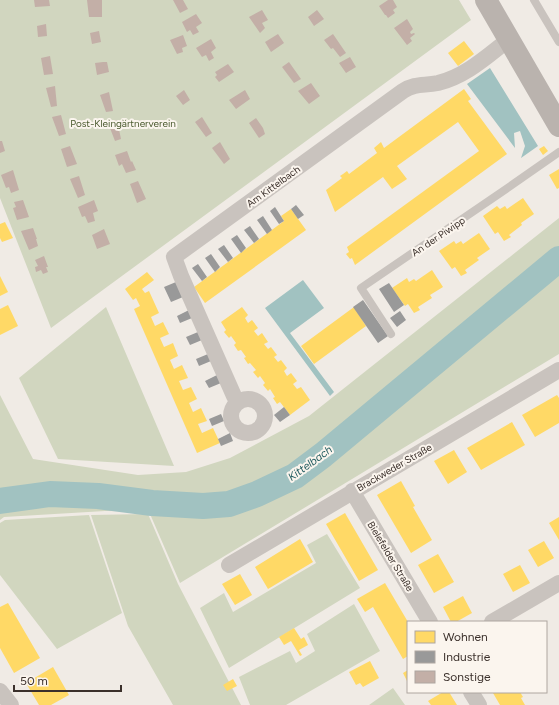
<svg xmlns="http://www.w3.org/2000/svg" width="559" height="705" viewBox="0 0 559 705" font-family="Figtree,sans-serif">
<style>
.green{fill:#d1d6bf}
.water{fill:#a1c2c1}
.homes{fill:#ffd966}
.industry{fill:#999}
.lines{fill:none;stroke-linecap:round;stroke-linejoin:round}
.river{stroke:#a1c2c1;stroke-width:26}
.building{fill:#c3afa7}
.lane{stroke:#c9c3be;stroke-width:8}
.street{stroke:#c9c3be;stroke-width:16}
.secondary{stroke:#bab3ae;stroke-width:22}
.labels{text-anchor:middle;stroke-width:4;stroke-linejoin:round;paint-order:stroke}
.park-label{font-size:10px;fill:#4a5a2e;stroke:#fbf5ee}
.street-label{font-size:10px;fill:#3b302b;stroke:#fbf5ee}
.water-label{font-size:11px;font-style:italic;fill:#1f5a5e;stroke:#fbf5ee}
</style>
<rect width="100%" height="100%" fill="#f0ebe5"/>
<!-- green -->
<path class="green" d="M0,0H459L471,20L51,328L0,198Z
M559,218V271L326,460L233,512L105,511L4,517L0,520V395L33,459L138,475L186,472L230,458L309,416Z
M559,274V354L180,583L150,514L234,513L287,490L308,477L441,372Z
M106,307L174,466L58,459L19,378Z
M148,514L178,584L241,705H173L128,626L91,515Z
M89,515L122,613L57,649L0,575V523L5,520Z
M327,534L360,588L229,668L200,608L224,593L233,612L316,563L307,545Z
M354,604L380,651L286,705H250L239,677L290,651L296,663L315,651L307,634Z
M393,688L405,705H369Z"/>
<!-- water -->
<path class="water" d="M490,68L538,146L521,158L525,146L520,131L514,133L515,148L467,84Z
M303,280L324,308L290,333L334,392L330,396L265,308Z"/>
<!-- homes -->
<path class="homes" d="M464,41L474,54L458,66L448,53Z
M464,89L471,99L468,101L507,154L355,265L352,258L350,259L346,254L349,252L347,247L479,151L458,122L397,166L407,179L392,189L383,177L335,212L326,190L342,178L340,176L343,174L347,171L349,174L377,153L374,148L381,142L384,148Z
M544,146L548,151L543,155L539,149Z
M559,169V188L557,189L549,175Z
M523,198L534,214L521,223L522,225L509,235L511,237L504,241L498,232L495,234L483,216L497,206L500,209L505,206L507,209Z
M291,209L306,230L205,303L194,287L284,221L281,216Z
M5,222L13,238L2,242L0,238V224Z
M479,233L490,249L477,258L479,260L465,270L467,273L461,276L455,267L452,269L439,251L454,241L456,244L461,241L463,244Z
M432,270L443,287L430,295L432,298L418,307L420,310L414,313L408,304L405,306L392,288L407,278L409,282L414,279L416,281Z
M147,272L154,280L142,289L145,293L149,291L159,313L151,317L155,326L163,322L169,334L160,338L164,347L173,343L178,356L170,360L174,369L182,365L188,378L179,381L183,390L191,387L197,399L189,403L193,412L201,408L207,421L198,424L202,433L213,428L220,443L197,453L134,309L140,306L136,298L133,300L125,289Z
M0,276L8,292L0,296Z
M8,305L18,326L0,335V309Z
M242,307L248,315L245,318L248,323L252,320L258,328L254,331L258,336L262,333L268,342L264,344L268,349L271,347L277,355L274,357L278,362L281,360L287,368L284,371L287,376L291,373L297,381L293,384L297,389L301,387L310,400L290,415L280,402L277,404L273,398L275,397L270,389L268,391L263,385L265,383L260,376L258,378L253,372L256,370L250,363L248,364L244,358L246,357L241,350L238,351L234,345L236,343L231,336L229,338L224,332L226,330L221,322Z
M354,307L366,326L314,364L301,346Z
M557,395L559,398V423L535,437L522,415Z
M512,422L525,445L481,470L467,448Z
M454,450L467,472L448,484L434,461Z
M401,481L415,506L413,507L432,540L411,553L377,495Z
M345,513L378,570L359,581L326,524Z
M559,517V540L549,523Z
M300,539L313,562L268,589L255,567Z
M544,541L554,558L538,567L528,550Z
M438,554L454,582L434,593L418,565Z
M520,565L530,583L513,592L503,574Z
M240,574L252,595L235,605L222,584Z
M385,583L408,622V656L403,659L373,607L365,612L357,599Z
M463,596L472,613L456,622H451L443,607Z
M8,603L40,658L14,673L0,648V607Z
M294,628L301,639L304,637L308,645L299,650L302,655L300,656L291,641L284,645L279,637Z
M370,661L379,678L363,687L360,683L356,685L349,672Z
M53,667L69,695L51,705H39L26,683Z
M408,670V683L403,673Z
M233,679L237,686L227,691L223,685Z
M443,692H449L457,705H431L428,701Z
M494,692H520L523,697L521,698L525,705H500L493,693Z"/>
<!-- industry -->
<path class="industry" d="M296,205L304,215L298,219L291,209Z
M275,207L284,221L279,224L270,211Z
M263,216L272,230L267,234L257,220Z
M250,226L259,239L254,243L244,230Z
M237,235L246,248L241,253L231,239Z
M224,245L233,258L228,262L218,249Z
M211,254L220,267L215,272L205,258Z
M198,264L207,277L202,281L192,268Z
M176,282L183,297L171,302L164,287Z
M389,283L404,305L394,312L379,289Z
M363,300L388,336L378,343L353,307Z
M189,310L192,318L180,323L177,316Z
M400,311L406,320L397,327L390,318Z
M198,332L202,340L190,345L186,337Z
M208,354L211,361L199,366L196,359Z
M217,375L221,383L209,388L205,381Z
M284,407L290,415L280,422L274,415Z
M221,414L224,421L212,426L209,419Z
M230,433L233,441L221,446L218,439Z"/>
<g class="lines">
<!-- river -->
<path class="river" d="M0,501L50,494L98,496L152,503L203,506L229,504L257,494L295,476L323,455L559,259"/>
</g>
<!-- building -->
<path class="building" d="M34,0H49L50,6L35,7Z
M87,0H102V17H89Z
M173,0H183L188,9L180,13Z
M388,0H393L397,7L393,10L395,13L388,18L386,15H385L379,6Z
M262,10L268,20L262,23L265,28L260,33L249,17Z
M317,10L324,19L314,26L308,17Z
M196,14L202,23L196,27L199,32L193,35L190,30L187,32L182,22Z
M407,19L413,29L410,32L411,34L414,33L415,34L410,38L412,41L407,45L394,28Z
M46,24L47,36L38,37L37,26Z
M99,31L101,42L92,44L90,33Z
M278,34L284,43L271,52L265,42Z
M333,34L346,53L340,57L333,48L331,49L324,40Z
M183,35L187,46L182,48L183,52L177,54L170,40Z
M211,39L216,48L211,52L214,58L209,61L206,55L202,57L196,48Z
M50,56L53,74L44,75L41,58Z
M350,57L356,67L346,73L339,63Z
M103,62H107L109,72L97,75L95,63Z
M289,62L301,79L294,83L282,67Z
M228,64L234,72L219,82L215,77L217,75L215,72Z
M311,83L320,96L309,104L298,91Z
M55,86L57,106L51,107L46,88Z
M184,90L190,100L183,105L176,96Z
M245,90L250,99L236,109L229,100Z
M109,92L113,111L106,112L100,95Z
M61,115L66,134L59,136L52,117Z
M202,117L212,133L206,137L195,122Z
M256,118L263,128L265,134L259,138L249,123Z
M117,120L121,139L115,141L108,123Z
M0,141H2L5,151L0,153Z
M220,142L230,159L224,164L212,148Z
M70,146L77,164L67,167L61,149Z
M127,151L131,162L132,161L136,170L126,173L122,164L119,166L115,155Z
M13,170L19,190L11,193L9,187L6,188L1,175Z
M79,176L85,195L78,198L70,179Z
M138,181L146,199L137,203L130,184Z
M23,200L29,217L17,220L13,208L16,207L14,202Z
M94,200L98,211L93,213L95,221L88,223L85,216L82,217L78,207Z
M33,228L37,239H36L38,246L29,250L21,231Z
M104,229L110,244L97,249L92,235Z
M44,256L48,267H46L48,272L43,274L41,270L36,272L35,267L38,266L35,260Z"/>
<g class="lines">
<!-- lane -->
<path class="lane" d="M534,0L559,42
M391,334L361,288L509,187L559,152"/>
<!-- street -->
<path class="street" d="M231 416a17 17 0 1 1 34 0a17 17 0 1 1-34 0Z
M238,402L234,396L181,276L174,257L403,91C416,83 423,86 438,83C466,76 486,57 508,40
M352,491L430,622
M229,565L559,370
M492,622L559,583
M0,691L11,705
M471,692L479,705"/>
<!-- secondary -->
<path class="secondary" d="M486,0L559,126"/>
</g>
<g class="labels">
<!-- park labels -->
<g class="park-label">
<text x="123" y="127">Post-Kleingärtnerverein</text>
</g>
<!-- street labels -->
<g class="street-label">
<text transform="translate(273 186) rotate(-36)" y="4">Am Kittelbach</text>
<text transform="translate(438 236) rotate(-34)" y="4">An der Piwipp</text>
<text transform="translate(394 467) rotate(-30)" y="4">Brackweder Straße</text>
<text transform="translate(391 556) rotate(59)" y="4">Bielefelder Straße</text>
</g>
<!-- water labels -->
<g class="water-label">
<text transform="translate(310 463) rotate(-36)" y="4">Kittelbach</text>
</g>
</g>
<!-- legend -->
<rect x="407" y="621" width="140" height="72" fill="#fbf5ee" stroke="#aea6a0"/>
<rect x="415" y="631" width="20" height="12" fill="#ffd966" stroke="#aea6a0"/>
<text x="443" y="641" font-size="12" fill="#3b302b">Wohnen</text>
<rect x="415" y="651" width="20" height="12" fill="#999999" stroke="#aea6a0"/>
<text x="443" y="661" font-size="12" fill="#3b302b">Industrie</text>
<rect x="415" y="671" width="20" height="12" fill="#c3afa7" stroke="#aea6a0"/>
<text x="443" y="681" font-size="12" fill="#3b302b">Sonstige</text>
<!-- scale -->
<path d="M14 685v6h107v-6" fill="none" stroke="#3b302b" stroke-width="2"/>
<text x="20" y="685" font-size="12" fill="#3b302b" stroke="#fbf5ee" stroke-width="3" paint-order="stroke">50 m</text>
</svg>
